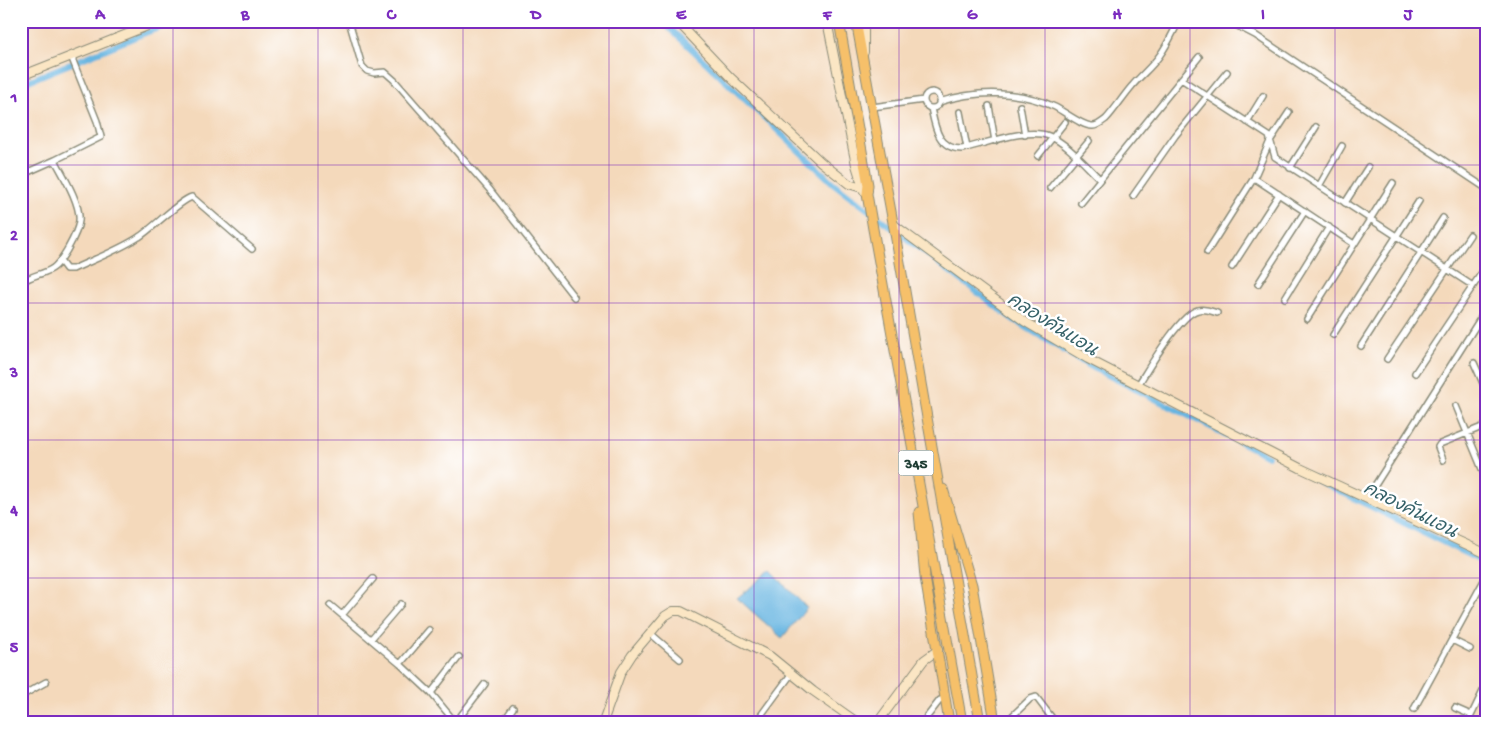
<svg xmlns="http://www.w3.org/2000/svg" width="1508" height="743" viewBox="0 0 1508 743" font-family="'Gochi Hand','Playpen Sans Thai',sans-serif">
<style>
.water{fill:#68b5e1;stroke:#44798a}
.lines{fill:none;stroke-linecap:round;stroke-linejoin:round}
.canal{stroke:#68b5e1;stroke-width:6}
.street-casing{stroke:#8a8b78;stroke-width:8}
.secondary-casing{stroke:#8a8b78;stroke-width:10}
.primary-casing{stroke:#8a8b78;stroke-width:11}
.street{stroke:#fff;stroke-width:5}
.secondary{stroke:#fbe6c4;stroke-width:8}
.primary{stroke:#f6c06b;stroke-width:9}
.grid{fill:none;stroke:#7b2cbf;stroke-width:1;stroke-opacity:0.55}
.labels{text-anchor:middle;stroke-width:5;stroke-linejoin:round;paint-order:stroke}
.shield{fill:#fff;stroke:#627771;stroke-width:1}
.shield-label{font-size:15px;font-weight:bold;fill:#1f3d34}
.water-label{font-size:18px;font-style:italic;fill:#356168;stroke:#fff}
.neatline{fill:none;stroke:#7b2cbf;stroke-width:2}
.grid-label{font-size:16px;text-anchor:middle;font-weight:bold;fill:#7b2cbf}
</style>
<rect width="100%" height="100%" fill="#fff"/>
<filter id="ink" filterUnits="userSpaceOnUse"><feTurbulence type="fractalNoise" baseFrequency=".02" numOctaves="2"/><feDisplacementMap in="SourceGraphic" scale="10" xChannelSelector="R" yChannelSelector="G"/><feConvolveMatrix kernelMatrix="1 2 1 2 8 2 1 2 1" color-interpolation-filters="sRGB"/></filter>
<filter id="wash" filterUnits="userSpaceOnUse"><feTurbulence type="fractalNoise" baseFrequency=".0096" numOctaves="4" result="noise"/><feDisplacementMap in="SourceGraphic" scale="20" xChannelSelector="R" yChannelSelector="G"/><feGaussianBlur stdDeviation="1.12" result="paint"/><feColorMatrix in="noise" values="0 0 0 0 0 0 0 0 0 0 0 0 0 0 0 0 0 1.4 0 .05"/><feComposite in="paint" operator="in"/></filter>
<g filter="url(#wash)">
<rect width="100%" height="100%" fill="#f4d9bb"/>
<!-- water -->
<path class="water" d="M771,571L807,608L782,638L737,598Z"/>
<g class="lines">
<!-- canal -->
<path class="canal" d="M662,21L833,183L1014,320L1086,364L1268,456
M21,84L145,33L179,21
M1313,478L1487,564"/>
</g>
</g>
<g filter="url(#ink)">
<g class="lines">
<defs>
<path id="street" d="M349,21L362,66L367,71L374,73L385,72L394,80L490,190L574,297
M1093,21H1099
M1228,21L1255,35L1487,189
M1181,79L1269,136L1275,157L1473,286
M924 100a8 8 0 1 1 16 0a8 8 0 1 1-16 0Z
M939,102C977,90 1019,90 1055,107C1065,112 1083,127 1093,126C1097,126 1102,122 1106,119C1113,112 1124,95 1132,86C1141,75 1152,67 1160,55C1168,44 1173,32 1179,21
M989,106L995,141
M1020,106L1025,135
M872,107L924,100
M931,108C935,127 938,149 962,149C985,144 1027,127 1049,136C1067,143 1086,166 1100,179
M960,112L967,148
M1247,122L1263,96
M1038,156L1065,122
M1290,168L1316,127
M21,175L55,160
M1254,178L1354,244
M1319,186L1342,146
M1050,188L1089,141
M1133,196L1175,136L1227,72
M1081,203L1199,57
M1345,203L1368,167
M1207,252L1254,178L1270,141L1289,112
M60,261L66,269H73C95,259 119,250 139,237C152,229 180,200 192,197L252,249
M1232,267L1279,194
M21,283C30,275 43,275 53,268C59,264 63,256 67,250C72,241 78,231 79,221C81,204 63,175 55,160L101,137L97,121L71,56
M1258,284L1305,211
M1285,298L1329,227
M1307,319L1393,183
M1333,335L1419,201
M1361,346L1443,218
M1387,359L1470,235
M1474,363L1487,392
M1415,373L1487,265
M1138,385C1149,368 1180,314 1198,310C1205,308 1211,311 1217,313
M1456,406L1487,481
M1443,460L1438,447L1440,444L1487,425
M1367,498L1487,308
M330,605L400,664L431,693L455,722
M342,615L373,579
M650,633L680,659
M371,639L401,604
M1452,640L1470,649
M400,664L429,630
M431,693L459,657
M21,696L46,682
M1455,708L1471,715
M1414,709L1487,575
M456,722L485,684
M503,722L513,708
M756,722L792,673
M923,722L940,700L946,698
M1006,722L1030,699L1036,697L1055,722
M1468,722L1487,683"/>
<path id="secondary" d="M677,21L730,77L821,162L849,184L868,190
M827,21L856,165L864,191
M864,21V52
M21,76L160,21
M893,224L1024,321L1088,359L1300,468L1487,554
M603,722L621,672L632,655L665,616L673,611H681L770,656L813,691L857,722
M878,722L924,660L938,650"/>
<path id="primary" d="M839,21L868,185L867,194L873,229L962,722
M856,21L894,228L980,722
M943,489L972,585L995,722
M919,512L925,577L949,722"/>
</defs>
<!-- street casing -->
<use href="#street" class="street-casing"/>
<!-- secondary casing -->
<use href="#secondary" class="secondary-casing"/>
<!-- primary casing -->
<use href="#primary" class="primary-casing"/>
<!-- street -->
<use href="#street" class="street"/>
<!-- secondary -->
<use href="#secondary" class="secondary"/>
<!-- primary -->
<use href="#primary" class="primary"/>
</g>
</g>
<!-- grid -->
<path class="grid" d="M173,21V722M318,21V722M463,21V722M609,21V722M754,21V722M899,21V722M1045,21V722M1190,21V722M1335,21V722M21,165H1487M21,303H1487M21,440H1487M21,578H1487"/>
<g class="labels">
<!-- shield labels -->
<rect class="shield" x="898.5" y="450.5" width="35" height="25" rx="4"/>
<g class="shield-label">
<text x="916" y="468">345</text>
</g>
<!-- water labels -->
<g class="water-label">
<text transform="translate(1053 324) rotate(32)" y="6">คลองคันแอน</text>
<text transform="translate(1411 509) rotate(27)" y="6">คลองคันแอน</text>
</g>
</g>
<!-- margin -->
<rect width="1508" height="743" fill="none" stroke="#fff" stroke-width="55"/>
<rect x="28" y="28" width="1452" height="688" class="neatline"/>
<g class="grid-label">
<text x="100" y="19">A</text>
<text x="245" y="19">B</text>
<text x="391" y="19">C</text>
<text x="536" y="19">D</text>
<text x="681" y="19">E</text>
<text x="827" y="19">F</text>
<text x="972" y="19">G</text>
<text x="1117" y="19">H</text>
<text x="1263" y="19">I</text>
<text x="1408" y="19">J</text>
<text x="14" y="102">1</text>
<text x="14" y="240">2</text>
<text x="14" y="377">3</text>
<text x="14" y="515">4</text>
<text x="14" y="652">5</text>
</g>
</svg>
